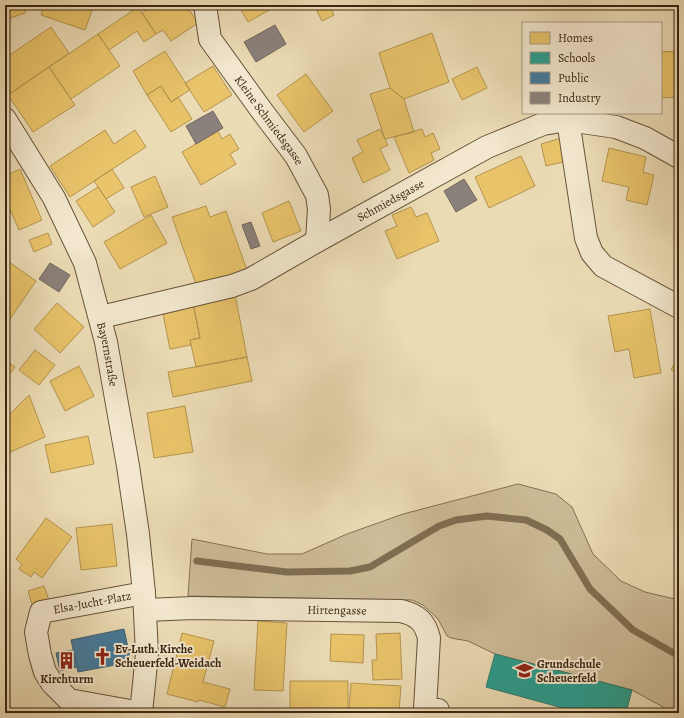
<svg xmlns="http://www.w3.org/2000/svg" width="684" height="718" viewBox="0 0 684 718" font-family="Alegreya,serif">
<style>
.green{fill:#cebd99;stroke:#847155}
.homes{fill:#e9c46a;stroke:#b4944f}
.schools{fill:#2a9d8f;stroke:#2e7969}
.public{fill:#457b9d;stroke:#416173}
.industry{fill:#8a817c;stroke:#72655c}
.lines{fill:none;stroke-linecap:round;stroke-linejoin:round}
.stream{stroke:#806e52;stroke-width:7}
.minor-casing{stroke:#66533a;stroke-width:24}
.minor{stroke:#f3e8cf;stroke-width:22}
.labels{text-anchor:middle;stroke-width:4;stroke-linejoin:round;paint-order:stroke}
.street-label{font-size:12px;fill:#392511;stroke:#f3e8cf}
.poi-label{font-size:12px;font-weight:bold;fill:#392511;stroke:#f3e8cf;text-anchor:start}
</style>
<rect width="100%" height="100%" fill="#ecdcb5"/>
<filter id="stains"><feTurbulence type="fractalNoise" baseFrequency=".005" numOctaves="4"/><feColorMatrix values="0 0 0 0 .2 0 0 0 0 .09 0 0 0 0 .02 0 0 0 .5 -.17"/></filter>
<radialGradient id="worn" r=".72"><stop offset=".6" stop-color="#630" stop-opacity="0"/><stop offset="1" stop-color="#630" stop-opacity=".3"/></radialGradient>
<!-- green -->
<path class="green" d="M518,484L556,494L572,507L593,554L621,581L645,592L679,600V713H674L632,690L495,654L468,641L451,638L447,636L438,619L423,605L412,600L188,596L192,539L267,554H302L347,534L403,514Z"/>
<!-- homes -->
<path class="homes" d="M5,5H26L25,13L5,20Z
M44,5H94L85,30L41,15Z
M154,5H186L198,23L171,41L163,30L156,34L142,13Z
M242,5H278L248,22L239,6Z
M324,5H329L334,15L322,21L316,9Z
M138,7L156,34L144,42L137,31L109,50L98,34Z
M51,27L69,53L8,95L5,90V58Z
M432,33L449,82L404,99L390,88L379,53Z
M98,34L120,66L71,99L49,67Z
M165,51L190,90L171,102L161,86L147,95L133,71Z
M679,51V97L661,98V52Z
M213,66L232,95L204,112L185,83Z
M49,67L75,105L33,132L8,95Z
M477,67L487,88L462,100L452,79Z
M306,74L333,111L304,132L277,95Z
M161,86L171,102L178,97L192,119L171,132L147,95Z
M390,88L404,99L414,132L385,139L370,94Z
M380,129L388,145L380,149L390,170L363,183L352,158L363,152L357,140Z
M422,129L425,137L433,133L440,149L431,153L434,160L409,173L394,137Z
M105,130L114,144L135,130L146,147L70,197L50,166Z
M218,131L222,139L230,134L239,149L230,154L236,164L201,185L182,152Z
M561,138L567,161L546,166L541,144Z
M609,148L646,157L643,172L654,175L647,205L626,200L629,187L602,181Z
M521,156L535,186L489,208L475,177Z
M20,169L42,220L19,230L5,198V176Z
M112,169L124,188L106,199L94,181Z
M155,176L168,207L144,217L131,187Z
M98,187L115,212L93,227L76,201Z
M289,201L301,231L273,242L262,213Z
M206,206L210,217L226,211L247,270L197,287L172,217Z
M411,207L416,217L427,213L439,241L397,259L385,231L397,226L392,215Z
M151,215L167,243L120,269L104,242Z
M48,233L52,244L34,252L29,240Z
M5,259L36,281L6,325L5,324Z
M235,294L247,357L196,367L190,340L200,338L193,303Z
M57,303L84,327L60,353L34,329Z
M193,303L200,338L190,340L191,345L170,349L162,309Z
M650,309L661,373L634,378L629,349L615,352L608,316Z
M35,350L55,365L39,385L19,370Z
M679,355V374L671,370Z
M247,357L252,381L173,397L168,372Z
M5,360L15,367L5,380Z
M79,366L94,396L65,411L50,381Z
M29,395L45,437L8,453L5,440V419Z
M185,406L193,452L154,458L147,413Z
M88,436L94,464L51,473L45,445Z
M46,518L72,537L42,578L34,572L31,577L19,569L22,564L16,559Z
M112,524L117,566L81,570L76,528Z
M44,586L51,606L34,611L28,591Z
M258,621L287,623L283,691L254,690Z
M182,633L214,641L203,682L230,689L225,707L199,700L198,702L167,694Z
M400,633L402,679L373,680L372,660H377L376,634Z
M331,634L364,635L363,663L330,661Z
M290,681H348V709H290Z
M351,683L401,686L399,712L349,708Z
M5,685L12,713H5Z
M221,708L255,713H221Z"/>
<!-- schools -->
<path class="schools" d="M495,654L632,690L626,713H581L486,687Z"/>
<!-- public -->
<path class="public" d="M124,629L131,662L78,672L71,640Z
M73,650L77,667L60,671L56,653Z"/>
<!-- industry -->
<path class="industry" d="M275,25L286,44L256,62L244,42Z
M213,111L223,128L196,144L186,126Z
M464,179L477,200L456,212L444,191Z
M251,222L260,246L251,249L242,225Z
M50,263L70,275L59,292L39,279Z"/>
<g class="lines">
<!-- stream -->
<path class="stream" d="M197,561L287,572L350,571L370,567L439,526L456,520L487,516L526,520L547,530L560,539L590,589L633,630L679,656"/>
<defs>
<g id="minor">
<path id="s1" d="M205,5L210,39L262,111L296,156L317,195L319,209L317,241"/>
<path id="s2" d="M5,119L54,198L85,263L106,342L128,466L138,534L144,593L147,654L141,713"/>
<path d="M568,120L586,238L592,253L603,266L679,307"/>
<path id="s3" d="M101,317L232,286L251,279L317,241L487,147L543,124L568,120L616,127L645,138L679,157"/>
<path id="s4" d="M146,610L193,608L401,611C418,615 425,622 429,638L425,709L438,710"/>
<path id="s5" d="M141,713L69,700L52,683L45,672L40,655L36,632L41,612L144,593"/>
</g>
</defs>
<!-- minor casing -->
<use href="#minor" class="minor-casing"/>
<!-- minor -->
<use href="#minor" class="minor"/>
</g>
<!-- icons -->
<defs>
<symbol id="church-bare" viewBox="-9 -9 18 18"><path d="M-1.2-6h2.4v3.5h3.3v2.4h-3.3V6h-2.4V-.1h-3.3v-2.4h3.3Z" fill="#8f2418" stroke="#f3e8cf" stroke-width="2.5" paint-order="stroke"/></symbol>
<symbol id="building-bare" viewBox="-9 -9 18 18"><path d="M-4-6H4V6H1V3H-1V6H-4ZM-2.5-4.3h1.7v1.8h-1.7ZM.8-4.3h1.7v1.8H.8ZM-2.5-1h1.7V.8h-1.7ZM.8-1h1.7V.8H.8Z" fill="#8f2418" stroke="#f3e8cf" stroke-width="2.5" paint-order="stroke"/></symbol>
<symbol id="school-bare" viewBox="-9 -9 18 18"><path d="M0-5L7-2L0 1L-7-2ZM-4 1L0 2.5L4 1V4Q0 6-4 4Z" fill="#8f2418" stroke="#f3e8cf" stroke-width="2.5" paint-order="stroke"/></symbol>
</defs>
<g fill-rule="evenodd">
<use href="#church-bare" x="90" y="644" width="25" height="25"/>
<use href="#building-bare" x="54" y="648" width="25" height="25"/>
<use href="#school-bare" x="512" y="658" width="25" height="25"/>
</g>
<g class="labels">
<!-- street labels -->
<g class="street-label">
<text dy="4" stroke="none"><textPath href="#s1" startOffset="135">Kleine Schmiedsgasse</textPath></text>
<text dy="4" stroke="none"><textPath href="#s3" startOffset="315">Schmiedsgasse</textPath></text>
<text dy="4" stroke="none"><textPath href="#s2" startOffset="259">Bayernstraße</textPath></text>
<text dy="4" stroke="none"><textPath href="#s5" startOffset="224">Elsa-Jucht-Platz</textPath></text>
<text dy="4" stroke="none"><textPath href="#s4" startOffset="191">Hirtengasse</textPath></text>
</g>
<!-- poi labels -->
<g class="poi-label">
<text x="115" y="653">Ev-Luth. Kirche<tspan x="115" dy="14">Scheuerfeld-Weidach</tspan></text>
<text x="537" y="668">Grundschule<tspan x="537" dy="14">Scheuerfeld</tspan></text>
<text x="67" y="683" text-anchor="middle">Kirchturm</text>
</g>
</g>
<!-- margin -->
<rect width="684" height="718" fill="none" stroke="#ecdcb5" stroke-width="20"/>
<rect x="6" y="6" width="672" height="706" fill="none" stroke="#392511" stroke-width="2"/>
<rect x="10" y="10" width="664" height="698" fill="none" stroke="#392511"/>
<!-- legend -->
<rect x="522" y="22" width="140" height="92" fill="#f3e8cf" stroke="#a99a83"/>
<rect x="530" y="32" width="20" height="12" fill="#e9c46a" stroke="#a99a83"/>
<text x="558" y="42" font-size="12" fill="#392511">Homes</text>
<rect x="530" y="52" width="20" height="12" fill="#2a9d8f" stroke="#a99a83"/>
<text x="558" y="62" font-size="12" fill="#392511">Schools</text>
<rect x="530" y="72" width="20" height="12" fill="#457b9d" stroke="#a99a83"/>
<text x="558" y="82" font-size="12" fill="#392511">Public</text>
<rect x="530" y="92" width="20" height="12" fill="#8a817c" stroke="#a99a83"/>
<text x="558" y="102" font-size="12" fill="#392511">Industry</text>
<rect width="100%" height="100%" filter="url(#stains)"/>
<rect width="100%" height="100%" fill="url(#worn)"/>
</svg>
